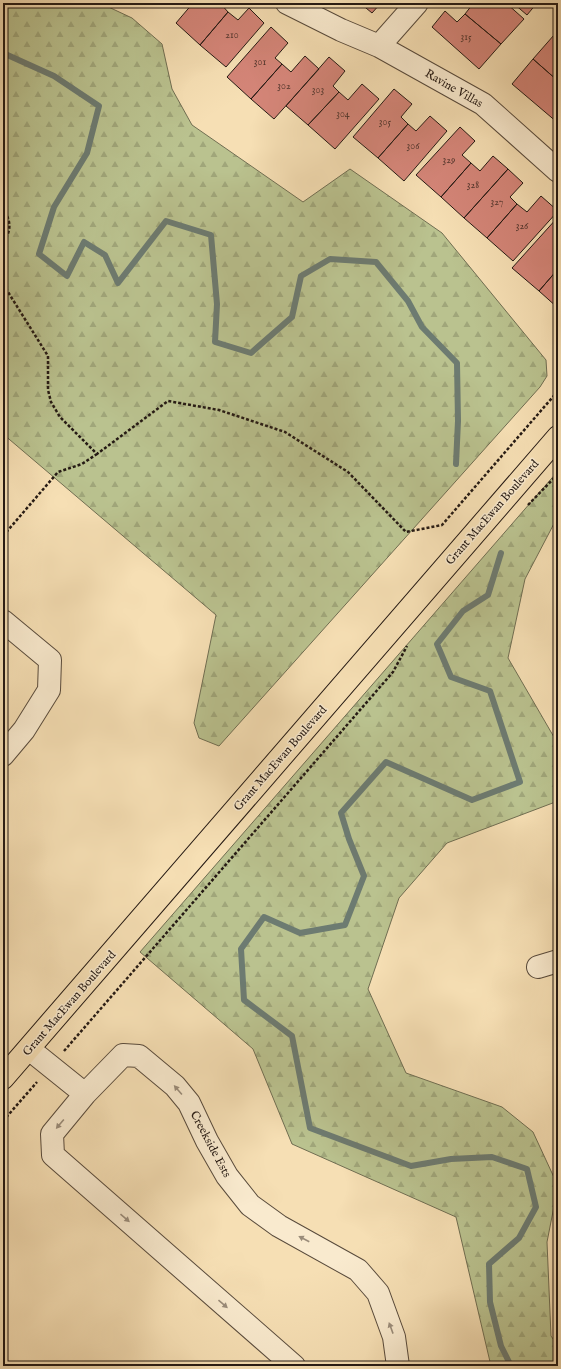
<svg xmlns="http://www.w3.org/2000/svg" width="561" height="1369" viewBox="0 0 561 1369" font-family="'IM FELL English',serif">
<style>
.forest{fill:url(#forest-firs);stroke:#706e52}
.lines{fill:none;stroke-linecap:round;stroke-linejoin:round}
.stream{stroke:#6d7b71;stroke-width:6}
.building{fill:#d48578;stroke:#251a14}
.minor-casing{stroke:#594b3c;stroke-width:24}
.major-casing{stroke:#251a14;stroke-width:24}
.path{stroke:#251a14;stroke-width:2.5;stroke-dasharray:3 2;stroke-linecap:butt}
.minor{stroke:#f9eace;stroke-width:22}
.major{stroke:#f6dfb4;stroke-width:22}
.oneway{fill:#9a8c7a}
.labels{text-anchor:middle;stroke-width:3;stroke-linejoin:round;paint-order:stroke}
.number-label{font-size:10px;fill:#51352d}
.street-label{font-size:12px;fill:#251a14;stroke:#f9eace}
</style>
<defs>
<pattern id="forest-firs" width="22" height="20" patternUnits="userSpaceOnUse"><rect width="22" height="20" fill="#bac28f"/><path d="M5 1l3.5 6h-7zM16 11l3.5 6h-7z" fill="#a0a67a"/></pattern>
</defs>
<rect width="100%" height="100%" fill="#f6dfb4"/>
<filter id="stains"><feTurbulence type="fractalNoise" baseFrequency=".005" numOctaves="4"/><feColorMatrix values="0 0 0 0 .2 0 0 0 0 .09 0 0 0 0 .02 0 0 0 .5 -.17"/></filter>
<radialGradient id="worn" r=".72"><stop offset=".6" stop-color="#630" stop-opacity="0"/><stop offset="1" stop-color="#630" stop-opacity=".3"/></radialGradient>
<!-- forest -->
<path class="forest" d="M3,3H100L132,18L162,44L172,89L192,125L303,202L350,169L442,233L546,360L547,376L540,387L219,746L199,738L194,723L216,615L3,434Z
M558,471V516L525,579L508,658L558,744V801L447,843L399,898L368,989L406,1073L502,1107L533,1132L558,1186L547,1242L551,1336L558,1346V1366H491L456,1217L292,1144L253,1049L140,952Z"/>
<g class="lines">
<!-- stream -->
<path class="stream" d="M3,53L54,76L99,106L87,153L54,207L39,254L67,276L84,242L105,255L118,283L166,221L211,235L217,304L215,342L251,353L292,317L301,276L330,259L376,262L408,301L422,327L457,363L458,421L456,464
M501,553L488,595L463,611L437,644L451,677L490,691L520,782L472,800L386,762L341,813L349,839L364,876L345,925L300,933L264,917L241,949L244,1000L292,1036L310,1128L411,1166L451,1159L492,1157L527,1169L536,1207L519,1238L489,1264L490,1302L501,1346L511,1366"/>
</g>
<!-- building -->
<path class="building" d="M193,3H220L228,12L200,45L176,23Z
M360,3H381L372,13Z
M470,3H506L524,19L501,44L465,14L472,5Z
M513,3H537L527,15Z
M249,8L264,23L226,67L200,45L228,12L238,20Z
M445,11L457,22L465,14L501,44L479,69L432,27Z
M271,27L288,43L275,58L282,64L251,99L227,77Z
M558,30V38L554,35Z
M554,35L558,38V81L533,59Z
M305,56L319,69L274,119L251,99L282,64L291,72Z
M329,57L345,71L333,86L339,92L308,125L286,106Z
M533,59L558,81V123L512,84Z
M362,84L379,99L335,149L308,125L339,92L348,100Z
M394,89L412,104L401,117L408,124L378,158L353,137Z
M430,116L447,131L404,181L378,158L408,124L416,131Z
M460,127L475,141L462,155L471,163L441,197L416,175Z
M493,156L508,169L464,218L441,197L471,163L480,171Z
M508,169L523,183L510,197L517,204L487,238L464,218Z
M541,196L558,211L513,261L487,238L517,204L527,212Z
M558,217V269L539,291L512,268Z
M558,269V308L539,291Z"/>
<g class="lines">
<defs>
<path id="minor" d="M287,3L341,30L379,46L483,104L558,171
M379,46L417,3
M3,621L50,660L49,690L24,730L3,755
M538,967L558,961
M29,1049L85,1094
M294,1366L53,1155L52,1134L85,1094L123,1055L139,1056L175,1086L189,1103L207,1141L227,1176L250,1205L279,1226L358,1270L378,1293L394,1337L398,1366"/>
<path id="major" d="M3,1078L558,437"/>
</defs>
<!-- minor casing -->
<use href="#minor" class="minor-casing"/>
<!-- major casing -->
<use href="#major" class="major-casing"/>
<!-- path -->
<path class="path" d="M3,207C11,223 12,228 3,244
M3,284L48,356V390L51,402L60,417L97,454L168,401L219,410L285,432L348,472L406,532L442,525L558,391
M528,505L558,474
M3,536L58,472L82,464L97,454
M64,1051L393,672L407,646
M3,1121L37,1082"/>
<!-- minor -->
<use href="#minor" class="minor"/>
<!-- major -->
<use href="#major" class="major"/>
</g>
<!-- one-way arrows -->
<defs><path id="oneway-solid" d="M-6-.8H1V-3.2L6.5 0L1 3.2V.8H-6Z"/></defs>
<g class="oneway">
<use href="#oneway-solid" transform="translate(178 1090) rotate(-131)"/>
<use href="#oneway-solid" transform="translate(60 1124) rotate(130)"/>
<use href="#oneway-solid" transform="translate(125 1218) rotate(41)"/>
<use href="#oneway-solid" transform="translate(304 1239) rotate(-152)"/>
<use href="#oneway-solid" transform="translate(223 1304) rotate(41)"/>
<use href="#oneway-solid" transform="translate(391 1328) rotate(-110)"/>
</g>
<g class="labels">
<!-- number labels -->
<g class="number-label">
<text x="232" y="38">210</text>
<text x="466" y="40">315</text>
<text x="260" y="65">301</text>
<text x="284" y="89">302</text>
<text x="318" y="93">303</text>
<text x="343" y="117">304</text>
<text x="385" y="125">305</text>
<text x="413" y="149">306</text>
<text x="449" y="163">329</text>
<text x="473" y="188">328</text>
<text x="497" y="205">327</text>
<text x="522" y="229">326</text>
</g>
<!-- street labels -->
<g class="street-label">
<text transform="translate(454 88) rotate(30)" y="4">Ravine Villas</text>
<text transform="translate(492 512) rotate(-49)" y="4">Grant MacEwan Boulevard</text>
<text transform="translate(280 758) rotate(-49)" y="4">Grant MacEwan Boulevard</text>
<text transform="translate(69 1003) rotate(-49)" y="4">Grant MacEwan Boulevard</text>
<text transform="translate(211 1144) rotate(62)" y="4">Creekside Ests</text>
</g>
</g>
<!-- margin -->
<rect width="561" height="1369" fill="none" stroke="#f6dfb4" stroke-width="16"/>
<rect x="4" y="4" width="553" height="1361" fill="none" stroke="#251a14" stroke-width="2"/>
<rect x="8" y="8" width="545" height="1353" fill="none" stroke="#251a14"/>
<rect width="100%" height="100%" filter="url(#stains)"/>
<rect width="100%" height="100%" fill="url(#worn)"/>
</svg>
